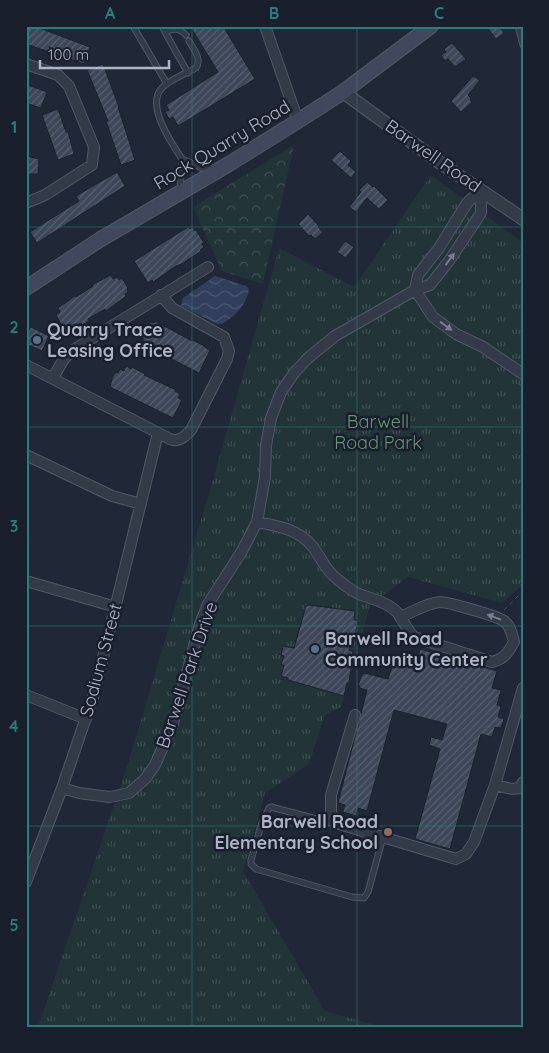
<svg xmlns="http://www.w3.org/2000/svg" width="549" height="1053" viewBox="0 0 549 1053" font-family="Quicksand,sans-serif">
<style>
.forest{fill:url(#forest-crowns)}
.park{fill:url(#park-tufts)}
.water{fill:url(#water-waves)}
.building{fill:url(#building-hatch);stroke:#1b212e}
.lines{fill:none;stroke-linecap:round;stroke-linejoin:round}
.service-casing{stroke:#515766;stroke-width:7}
.minor-casing{stroke:#515766;stroke-width:12}
.tertiary-casing{stroke:#515766;stroke-width:14}
.secondary-casing{stroke:#515766;stroke-width:16}
.path{stroke:#3f5156;stroke-width:1;stroke-dasharray:4 4;stroke-linecap:butt}
.service{stroke:#333a48;stroke-width:5}
.minor{stroke:#333a48;stroke-width:10}
.tertiary{stroke:#333a48;stroke-width:12}
.secondary{stroke:#41485b;stroke-width:14}
.oneway{fill:#767d8d}
.grid{fill:none;stroke:#277f7b;stroke-width:1;stroke-opacity:0.55}
.service-dot{fill:#5c6f8a;stroke:#191f2c;stroke-width:2}
.education-dot{fill:#8d6e63;stroke:#191f2c;stroke-width:2}
.labels{text-anchor:middle;stroke-width:5;stroke-linejoin:round;paint-order:stroke}
.street-label{font-size:18px;fill:#adb4c5;stroke:#191f2c}
.poi-label{font-size:18px;font-weight:bold;fill:#adb4c5;stroke:#191f2c;text-anchor:start}
.park-label{font-size:18px;fill:#659574;stroke:#191f2c}
.neatline{fill:none;stroke:#277f7b;stroke-width:2}
.grid-label{font-size:16px;text-anchor:middle;font-weight:bold;fill:#277f7b}
</style>
<defs>
<pattern id="forest-crowns" width="20" height="18" patternUnits="userSpaceOnUse" patternTransform="scale(1.25)"><rect width="20" height="18" fill="#223438"/><path d="M2 6a3 3 0 1 1 6 0M12 15a3 3 0 1 1 6 0" fill="none" stroke="#3f4f53"/></pattern>
<pattern id="park-tufts" width="24" height="20" patternUnits="userSpaceOnUse" patternTransform="scale(1.25)"><rect width="24" height="20" fill="#223438"/><path d="M3 7l-1-3M5 7V3M7 7l1-3M15 17l-1-3M17 17v-4M19 17l1-3" fill="none" stroke="#3f4f53"/></pattern>
<pattern id="water-waves" width="16" height="10" patternUnits="userSpaceOnUse" patternTransform="scale(1.25)"><rect width="16" height="10" fill="#313f5d"/><path d="M0 5q4-4 8 0t8 0" fill="none" stroke="#4c5873"/></pattern>
<pattern id="building-hatch" width="6" height="6" patternUnits="userSpaceOnUse" patternTransform="scale(1.25)"><rect width="6" height="6" fill="#3e4759"/><path d="M-1 1l2-2M0 6l6-6M5 7l2-2" fill="none" stroke="#575f6f"/></pattern>
</defs>
<rect width="100%" height="100%" fill="#202837"/>
<!-- forest -->
<path class="forest" d="M294,145L263,284L222,271L193,207Z"/>
<!-- park -->
<path class="park" d="M431,175L523,243V584L502,603L408,577L370,605L341,707L325,715L309,764L265,793L243,871L325,1011L383,1027H38L128,764L213,480L279,248L354,287Z"/>
<!-- water -->
<path class="water" d="M215,276L246,286L249,289C247,305 235,316 222,324H217L181,306L183,298Z"/>
<!-- building -->
<path class="building" d="M26,26H34L90,47L84,64L26,44Z
M190,26H223L255,79L178,126L173,117L169,119L165,112L169,110L166,105L218,72Z
M486,26H499L504,33L496,39Z
M452,43L466,59L455,67L448,59L445,61L441,55L446,52L444,49Z
M103,64L119,107H118L135,160L121,165L106,121H108L87,70Z
M473,76L480,80L468,95L471,98L470,100L472,102L461,112L451,101Z
M28,85L47,92L41,108L26,103V90Z
M58,109L66,132H68L74,154L58,160L42,115Z
M340,151L351,161L348,165L356,172L351,178L331,160Z
M26,156L39,159L38,174H26Z
M117,172L125,186L37,243L30,232L79,201L76,196Z
M367,182L373,187L374,186L388,200L379,209L367,198L356,212L349,207L361,192L359,190Z
M308,214L319,226L318,227L323,232L315,239L311,235L309,236L298,224Z
M188,227L190,229L193,227L195,231L196,230L204,243L202,244L204,247L200,250L201,251L182,264L176,266L153,282L152,280L148,283L134,261Z
M345,241L354,247L346,258L337,252Z
M111,275L113,279L117,277L119,280L122,278L128,288L127,289L128,292L125,294L126,296L106,311L105,309L88,319L89,321L83,325L81,323L69,331L68,329L65,331L56,315L60,312L58,308L75,296L76,297L93,286L92,285Z
M155,321L192,341L193,340L206,347V348L210,350L199,373L142,344L144,339L139,337L143,328L147,329L150,322L154,323Z
M31,327L49,336L42,351L26,344V335Z
M126,366L131,369L132,367L145,374L144,375L176,390L175,391L180,394L178,398L182,400L173,418L110,387L113,376L116,372L118,373L120,369L124,371Z
M309,605L355,611L354,620H358L355,637L351,636L349,650L353,651L349,683H347L344,696L288,680V678L281,676L284,665H281L284,656L281,655L283,646L294,648L306,606Z
M420,649L497,671L492,688L501,690L497,705L501,706L498,717L504,719L501,728L495,727L492,737L481,734L450,849L415,839L440,749L429,745L431,737L442,740L447,724L394,710L367,811L358,808L356,816L343,812L345,805L338,803L367,690L359,688L360,686H358L361,677L364,673L388,679L394,660L416,666Z"/>
<g class="lines">
<defs>
<path id="service" d="M133,26L167,84
M162,26L165,32C174,28 179,28 186,35
M518,26L523,45
M165,32L188,73
M182,159C172,144 145,105 162,88C169,80 187,73 196,68C202,59 194,50 189,41
M180,190L182,159L202,168H215
M336,824L271,807L269,808L262,822L251,860V864L256,869L352,897L364,898L368,892L383,837"/>
<path id="minor" d="M265,26L298,121
M26,64L58,75L69,86L94,147L92,165L45,195L26,203
M415,290L433,317L456,334L483,347L523,374
M415,290L418,275L439,248L467,203L481,190
M26,365L170,439C179,443 185,436 191,430L227,359L229,351L224,337L172,308L161,295
M53,378L62,362L70,352L208,267
M26,455L112,496L141,504
M257,522C278,526 298,529 312,546C321,557 325,570 337,579C344,585 351,590 359,594C372,599 387,602 397,612C403,620 407,630 414,637L492,662C504,659 508,653 514,642C512,635 511,626 504,621C497,616 448,602 440,602C427,603 413,612 400,617
M26,581L116,607
M26,695L86,719
M355,715L331,795V812L334,821L339,824L456,859L466,854L474,842L495,785L523,688
M495,785L512,789L520,788L523,782
M62,788L79,793L110,797L129,793L145,779L155,765L173,724L200,624L208,604L242,551L257,522L265,477L266,446L271,418L281,392L294,373L308,358L335,336L415,290L430,285L449,261L481,213V190
M26,882L62,788L94,694L158,433"/>
<path id="tertiary" d="M343,92L439,162L523,219"/>
<path id="secondary" d="M26,288L101,239L229,164L298,121L343,92L431,26"/>
</defs>
<!-- service casing -->
<use href="#service" class="service-casing"/>
<!-- minor casing -->
<use href="#minor" class="minor-casing"/>
<!-- tertiary casing -->
<use href="#tertiary" class="tertiary-casing"/>
<!-- secondary casing -->
<use href="#secondary" class="secondary-casing"/>
<!-- path -->
<path class="path" d="M211,320L214,314
M518,383L523,387
M504,610L523,591"/>
<!-- service -->
<use href="#service" class="service"/>
<!-- minor -->
<use href="#minor" class="minor"/>
<!-- tertiary -->
<use href="#tertiary" class="tertiary"/>
<!-- secondary -->
<use href="#secondary" class="secondary"/>
</g>
<!-- one-way arrows -->
<defs><path id="oneway-solid" d="M-6-.8H1V-3.2L6.5 0L1 3.2V.8H-6Z" transform="scale(1.25)"/></defs>
<g class="oneway">
<use href="#oneway-solid" transform="translate(450 259) rotate(-54)"/>
<use href="#oneway-solid" transform="translate(446 326) rotate(36)"/>
<use href="#oneway-solid" transform="translate(494 617) rotate(-160)"/>
</g>
<!-- grid -->
<path class="grid" d="M192,26V1027M357,26V1027M26,227H523M26,427H523M26,626H523M26,826H523"/>
<!-- markers -->
<g class="service-dot">
<circle cx="37" cy="340" r="5"/>
<circle cx="315" cy="649" r="5"/>
</g>
<circle class="education-dot" cx="388" cy="832" r="5"/>
<g class="labels">
<!-- street labels -->
<g class="street-label">
<text transform="translate(222 145) rotate(-31)" y="6">Rock Quarry Road</text>
<text transform="translate(433 156) rotate(35)" y="6">Barwell Road</text>
<text transform="translate(101 660) rotate(-75)" y="6">Sodium Street</text>
<text transform="translate(187 675) rotate(-71)" y="6">Barwell Park Drive</text>
</g>
<!-- poi labels -->
<g class="poi-label">
<text x="47" y="336">Quarry Trace<tspan x="47" dy="21">Leasing Office</tspan></text>
<text x="325" y="645">Barwell Road<tspan x="325" dy="21">Community Center</tspan></text>
<text x="378" y="828" text-anchor="end">Barwell Road<tspan x="378" dy="21">Elementary School</tspan></text>
</g>
<!-- park labels -->
<g class="park-label">
<text x="378" y="428">Barwell<tspan x="378" dy="21">Road Park</tspan></text>
</g>
</g>
<!-- border -->
<rect width="549" height="1053" fill="none" stroke="#191f2c" stroke-width="55"/>
<!-- scale -->
<path d="M40 60v8h129v-8" fill="none" stroke="#adb4c5" stroke-width="2.5"/>
<text x="48" y="60" font-size="15" fill="#adb4c5" stroke="#191f2c" stroke-width="4" paint-order="stroke">100 m</text>
<rect x="28" y="28" width="494" height="998" class="neatline"/>
<g class="grid-label">
<text x="110" y="19">A</text>
<text x="274" y="19">B</text>
<text x="439" y="19">C</text>
<text x="14" y="133">1</text>
<text x="14" y="333">2</text>
<text x="14" y="532">3</text>
<text x="14" y="732">4</text>
<text x="14" y="931">5</text>
</g>
</svg>
